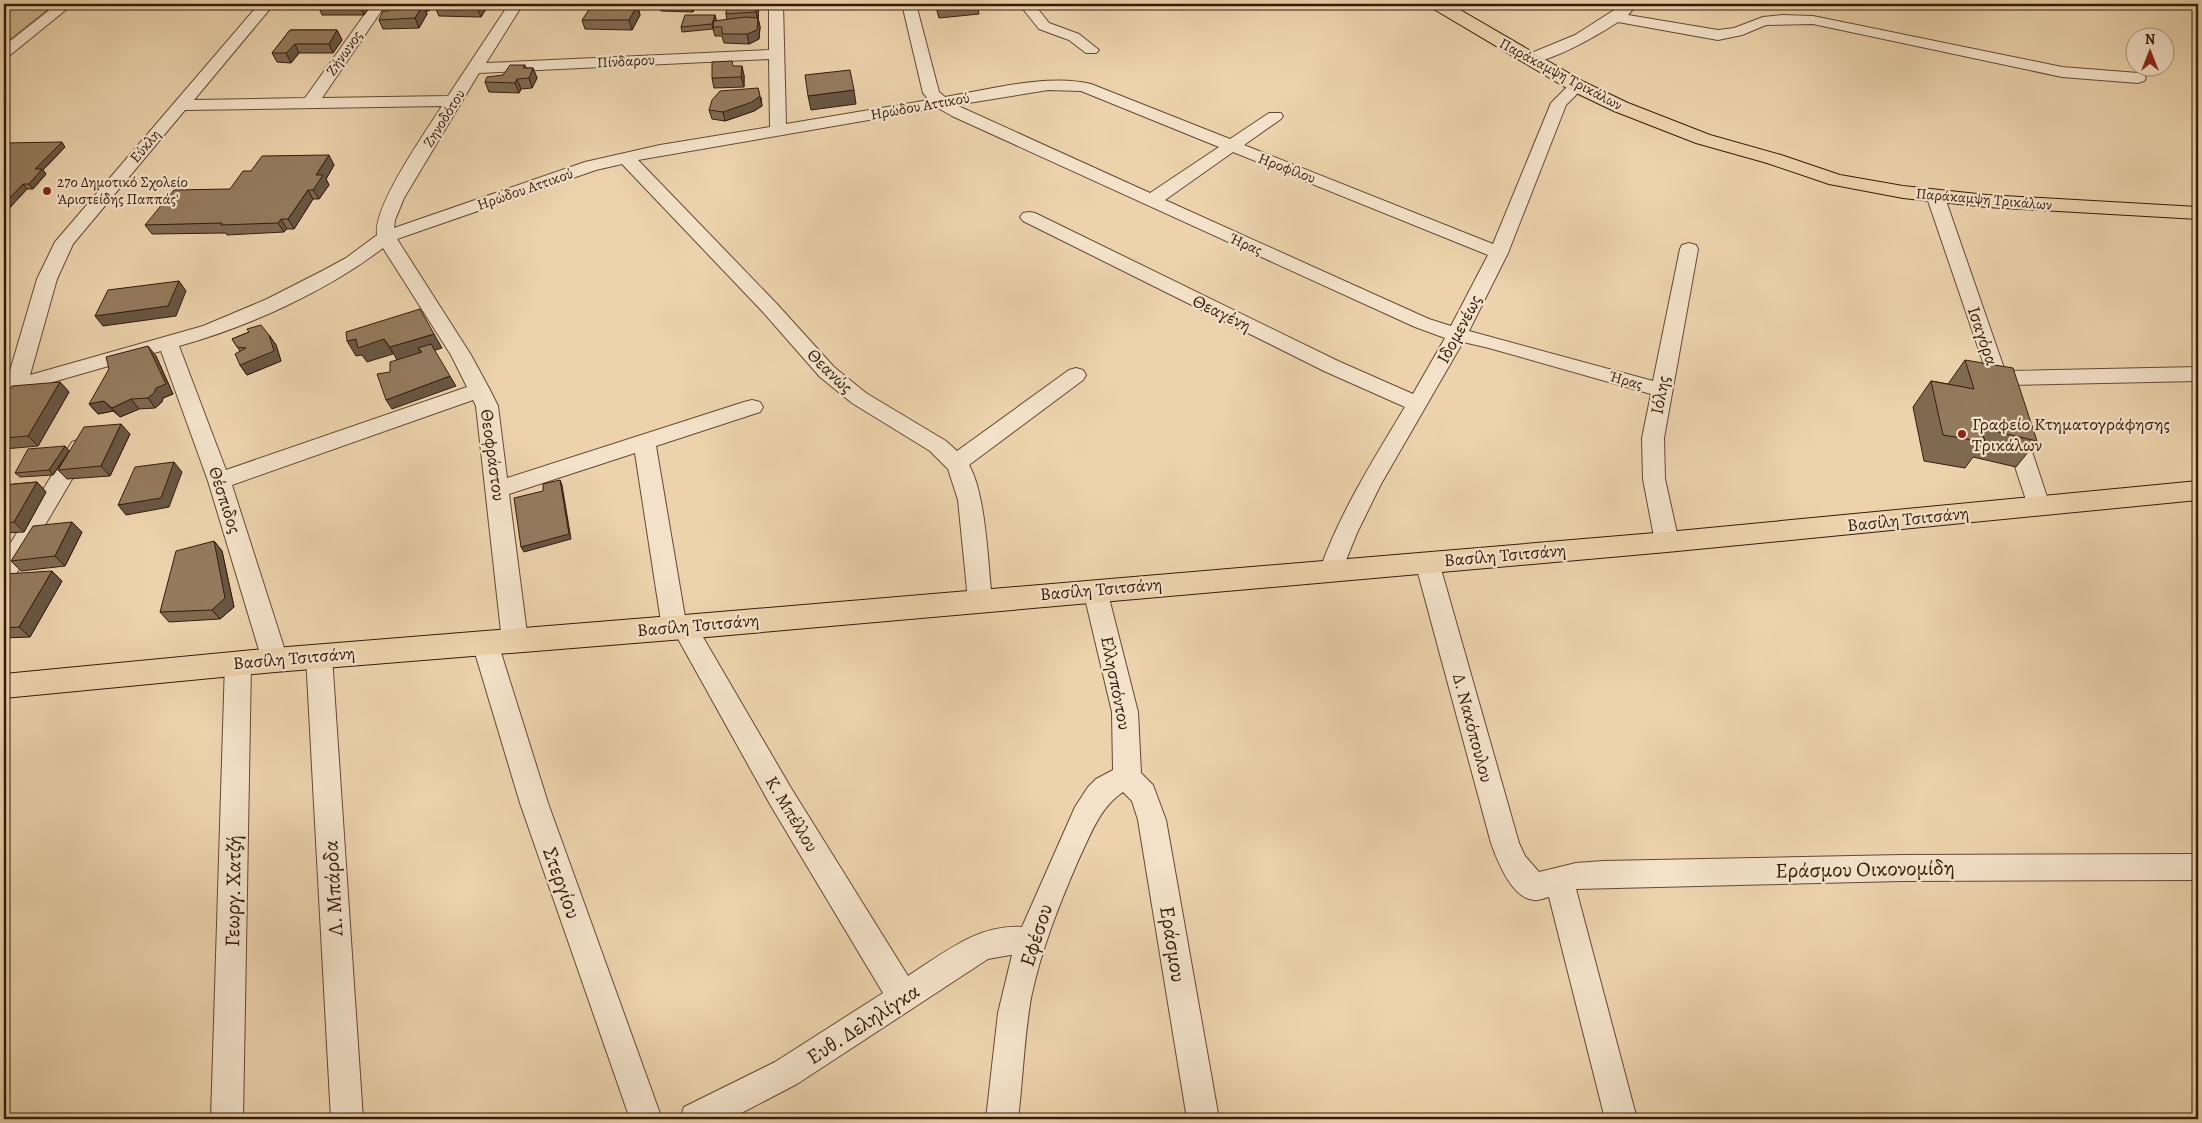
<svg xmlns="http://www.w3.org/2000/svg" width="2202" height="1123" viewBox="0 0 2202 1123" font-family="Alegreya,serif">
<style>
.green{fill:#cdb490;stroke:#81684d}
.lines{fill:none;stroke-linecap:round;stroke-linejoin:round}
.street-casing{stroke:#634932;stroke-width:2}
.primary-casing{stroke:#351b0a;stroke-width:2}
.street{fill:#f3e2c9;fill-rule:evenodd}
.primary{fill:#ecd3ac;fill-rule:evenodd}
.wall{fill:#7f6a51;stroke:#351b0a}
.shaded-wall{fill:#685642;stroke:#351b0a}
.building{fill:#947b5e;stroke:#351b0a}
.poi-dot{fill:#8f2418;stroke:#f3e2c9;stroke-width:2}
.labels{text-anchor:middle;stroke-width:4.5;stroke-linejoin:round;paint-order:stroke}
.far-street-label{font-size:15px;fill:#351b0a;stroke:#f3e2c9}
.far-poi-label{font-size:15px;fill:#351b0a;stroke:#f3e2c9;text-anchor:start}
.street-label{font-size:18px;fill:#351b0a;stroke:#f3e2c9}
.poi-label{font-size:18px;fill:#351b0a;stroke:#f3e2c9;text-anchor:start}
.near-street-label{font-size:21px;fill:#351b0a;stroke:#f3e2c9}
</style>
<rect width="100%" height="100%" fill="#ecd3ac"/>
<filter id="stains"><feTurbulence type="fractalNoise" baseFrequency=".004" numOctaves="4"/><feColorMatrix values="0 0 0 0 .2 0 0 0 0 .09 0 0 0 0 .02 0 0 0 .5 -.17"/></filter>
<radialGradient id="worn" r=".72"><stop offset=".6" stop-color="#630" stop-opacity="0"/><stop offset="1" stop-color="#630" stop-opacity=".3"/></radialGradient>
<!-- green -->
<path class="green" d="M4,4H55L4,44Z"/>
<g class="lines">
<defs>
<path id="street" d="M57,4H73L9,56L4,58V46Z
M259,4H274L194,100L305,98L372,4H386L322,98L448,96L509,4H523L486,63L769,50V4H783L786,124L929,100L923,93L902,4H916L939,92L945,97C988,90 1048,73 1091,84L1230,139L1269,113H1281L1283,116L1281,119L1244,145L1493,244L1551,103L1571,83H1583L1585,86L1566,105L1508,253L1469,331L1653,381L1680,249L1682,245L1689,243L1696,245L1698,249L1664,438L1665,479L1679,542L1675,548L1667,551L1659,548L1655,542L1643,479L1642,438L1651,394L1489,348L1463,342L1381,484L1357,533L1340,575L1332,578L1324,575L1320,569C1341,511 1373,460 1405,407L1324,371L1023,221L1020,217L1023,213L1029,212L1035,213L1338,361L1413,394L1445,338L1415,327L952,116L938,108L638,160L776,303L834,367L866,393L946,441L957,451L1069,370L1076,368L1083,370L1086,375L1083,380L969,465C986,494 988,565 992,600L989,607L980,610L971,607L968,600L958,500L948,469L930,451L852,403L820,377L762,311L622,164L596,170L397,239L471,355L490,390L498,406L507,478L744,402L752,400L760,402L763,407L760,412L656,446L685,617L693,620L791,788L908,976C944,953 978,924 1022,927L1075,807L1088,787L1096,779L1113,770L1112,712L1083,590L1086,583L1095,581L1104,583L1107,590L1138,712L1141,773L1153,785L1166,820L1219,1119H1187L1138,820L1132,801L1123,792C1099,808 1090,836 1078,861C1059,905 1041,950 1031,998C1024,1038 1023,1079 1018,1119H986L998,1013L1012,955H1010L988,959L797,1084L730,1119H680L684,1107L775,1062L883,993L771,806L677,637L665,635L662,628L635,453L509,494L528,641L524,648L515,651L506,648L502,641L476,406L473,400L232,485L288,660L284,667L275,670L266,667L262,660L208,481L161,351L4,396V382L7,381L37,279L55,242ZM769,59L770,127L660,145L585,162L394,228L395,220L404,198L479,73ZM1048,90L1081,91L1219,147L1150,193L956,105ZM442,106C425,133 373,206 377,235L346,258L324,270L267,299L203,326L30,375L57,279L73,244L185,110ZM1233,152L1488,255L1451,326L1429,319L1165,200ZM383,248L451,355L467,387L226,470L179,346C248,327 327,291 383,248Z
M1019,4H1034L1049,23L1079,34L1099,50L1096,53H1086L1069,40L1039,29Z
M1628,4L1634,8L1628,15L1718,30L1734,28L1763,17L1782,15L1813,16L2062,67L2138,73L2144,75L2146,78L2144,81L2138,83L2062,77L1813,24L1766,25L1742,35L1718,40L1618,22C1600,34 1544,67 1524,62L1521,59L1524,56L1575,35L1622,5Z
M1935,190L1941,191L1944,195L2005,371L2198,367V381L2010,385L2014,395L2010,400L2003,402L1996,400L1926,195L1929,191Z
M2013,420L2021,422L2024,427L2050,506L2047,512L2039,514L2031,512L2028,506L2002,427L2005,422Z
M80,439L88,442L91,447L12,581L4,583V554L72,442Z
M1427,553L1435,556L1439,562L1519,843L1525,856L1539,872L1576,863L1603,861L1902,855L2198,854V880L1902,881L1576,889L1637,1119H1605L1549,897C1544,898 1538,901 1534,900C1512,899 1497,860 1491,843L1415,562L1419,556Z
M485,633L494,636L498,643L548,803L662,1119H630L520,803L472,643L476,636Z
M319,646L328,649L332,656L363,1119H331L306,656L310,649Z
M238,653L247,656L251,663L243,1119H211L225,663L229,656Z"/>
<path id="primary" d="M1430,4H1450L1584,82L1628,103L1710,135L1781,155L1840,175L1903,186L1987,195L2198,207V219L1987,207L1903,198L1829,184L1767,163L1696,143L1614,111L1570,90L1432,8Z
M2198,481V500L1667,552L684,639L275,672L4,698V674L275,648L684,615L1667,532Z"/>
</defs>
<!-- street casing -->
<use href="#street" class="street-casing"/>
<!-- primary casing -->
<use href="#primary" class="primary-casing"/>
<!-- street -->
<use href="#street" class="street"/>
<!-- primary -->
<use href="#primary" class="primary"/>
</g>
<!-- wall -->
<path class="wall" d="M319,4H372L364,15H322L318,6Z
M390,4H434L429,11H426L427,14L419,28L383,29L379,20L392,8Z
M437,4H489L481,17L439,16L435,7Z
M599,4H646L645,7L638,6L640,15L632,30L585,29L582,20L600,5Z
M659,4H708L706,9H694L693,12L661,11Z
M721,4H759L758,18L760,27L759,39L749,44L724,43L722,36H715L713,29L682,32L681,27L715,15L716,19V21L727,20L726,14L727,8H722Z
M935,4H977L979,14L939,18Z
M290,30H337L342,40L333,53H299L291,63L277,62L272,53Z
M525,65L526,68H533L537,78L532,88L521,89L519,93L489,92L485,82L503,75Z
M744,75V87L714,88L712,78Z
M761,97L762,106L754,111L725,121L712,119L709,110Z
M4,143L65,147L43,170L46,174L33,189H27L4,214Z
M334,165L326,179L329,185L319,199H313L294,229H287L284,232L227,235L226,233L152,234L145,225Z
M249,332L269,335L276,345L281,361L247,375L240,365V351L232,339Z
M156,356L173,394L163,398L162,402L155,408L139,409L120,417L113,411L98,414L89,404Z
M1965,360L2037,441L2016,467L1973,457L1965,468L1924,461L1913,407L1931,381L1948,384Z
M60,382L69,392L38,446L4,449V398Z
M130,434L110,476L67,479L58,470L65,458L53,475L20,477L15,473L65,446L69,451Z
M37,482L46,492L24,532L4,533V485Z
M82,532L65,566L21,571L11,561Z
M214,541L222,551L234,607L220,619L169,622L160,612Z
M4,574L62,581L30,637L4,638Z"/>
<!-- shaded-wall -->
<path class="shaded-wall" d="M361,4H372L364,15L360,6Z
M425,4H434L429,11Z
M480,4H489L481,17L477,7Z
M690,4H692L694,9L693,12Z
M705,4H708L706,9Z
M756,4H759L758,21V18L760,27L759,39L749,44L747,34L758,21L756,12Z
M423,5L427,14L419,28L415,18Z
M637,6L640,15L632,30L629,20Z
M715,15L716,19L714,27H713V29L712,24Z
M337,30L342,40L333,53L329,44Z
M295,44L299,53L291,63L286,53Z
M742,66L744,75V87L741,77Z
M533,68L537,78L532,88L529,78Z
M517,79L521,89L519,93L515,83Z
M758,88L762,106L754,111L725,121L723,112Z
M854,90L856,104L811,110L808,96Z
M62,142L65,147L43,170L46,174L33,189L29,184L35,169Z
M329,155L334,165L326,179L329,185L319,199L313,190L316,175Z
M23,184L27,189L4,214V204Z
M308,190L313,199L294,229L288,219Z
M281,219L287,229L284,232L278,223Z
M179,281L186,291L176,316L103,326L95,316Z
M434,334L442,348L423,354L418,348L422,355L398,362L390,347Z
M269,335L276,345L281,361L247,375L240,365Z
M356,339H384L393,354L367,362L362,355L356,356L347,341Z
M148,346L156,356L173,394L163,398L162,402L155,408L148,398Z
M450,376L456,386L392,409L386,400Z
M60,382L69,392L38,446L28,436Z
M131,399L139,409L120,417L112,408Z
M104,401L113,411L98,414L89,404Z
M121,424L130,434L110,476L101,466Z
M65,446L69,451L53,475L49,470Z
M174,462L182,472L169,507L126,515L118,505Z
M560,480L562,485L571,539L524,552L521,547Z
M37,482L46,492L24,532L14,522Z
M72,522L82,532L65,566L55,556Z
M214,541L222,551L234,607L220,619L212,610Z
M52,571L62,581L30,637L19,627Z"/>
<!-- building -->
<path class="building" d="M319,4H361L360,6H318Z
M405,4L423,5L415,18L379,20L383,11H388L389,8H402Z
M437,4H480L477,7H435Z
M727,4H756V12L726,14Z
M936,4H977L978,5L938,9Z
M592,5L637,6L629,20H582Z
M685,15H715L712,24L681,27Z
M746,17L758,18L757,30L747,34H722V27H713L714,21Z
M290,30H337L329,44H295L286,53H272Z
M732,61L733,66H742L741,77L712,78V62Z
M510,65H525L523,68H533L529,78L517,79L515,83L485,82L487,77L503,75Z
M850,70L854,90L808,96L805,75Z
M758,88L760,96L752,102L723,112L709,110L712,100L720,91Z
M62,142L35,169H42L29,184H23L4,204V143Z
M329,155L316,175H323L313,190H308L288,219H281L278,223L221,225L222,223L145,225L174,190L230,189L243,171H251L262,156Z
M179,281L168,306L95,316L108,290Z
M420,309L434,334L390,347L384,339L358,348L356,339L347,341L346,332Z
M261,325L269,335L274,351L240,365L235,354L246,348L237,347L232,339L249,332L247,329Z
M431,344L450,376L386,400L377,374L390,372V362L422,352L418,348Z
M148,346L166,384L156,388L154,393L148,398L131,399L112,408L104,401L89,404L109,369L106,357Z
M1965,360L2013,368L2037,441L1981,428L1985,442L1943,435L1931,381L1974,389Z
M60,382L28,436L4,438V398L12,386Z
M121,424L101,466L58,470L84,427Z
M65,446L49,470L15,473L28,449Z
M174,462L161,498L118,505L135,467Z
M560,480L569,534L521,547L514,498L543,491V484Z
M37,482L14,522L4,523V485Z
M72,522L55,556L11,561L33,526Z
M214,541L225,598L212,610L160,612L176,551Z
M52,571L19,627L4,628V574Z"/>
<!-- markers -->
<g class="poi-dot">
<circle cx="47" cy="191" r="5"/>
<circle cx="1962" cy="434" r="5"/>
</g>
<g class="labels">
<!-- far-street labels -->
<g class="far-street-label">
<text transform="translate(344 53) rotate(-55)" y="5">Ζήνωνος</text>
<text transform="translate(626 61) rotate(-3)" y="5">Πίνδαρου</text>
<text transform="translate(1561 74) rotate(28)" y="5">Παράκαμψη Τρικάλων</text>
<text transform="translate(920 106) rotate(-10)" y="5">Ηρώδου Αττικού</text>
<text transform="translate(444 118) rotate(-58)" y="5">Ζηνοδότου</text>
<text transform="translate(145 146) rotate(-50)" y="5">Εύκλη</text>
<text transform="translate(1287 168) rotate(21)" y="5">Ηροφίλου</text>
<text transform="translate(525 189) rotate(-19)" y="5">Ηρώδου Αττικού</text>
<text transform="translate(1984 199) rotate(5)" y="5">Παράκαμψη Τρικάλων</text>
<text transform="translate(1246 244) rotate(24)" y="5">Ήρας</text>
<text transform="translate(1626 380) rotate(16)" y="5">Ήρας</text>
</g>
<!-- far-poi labels -->
<g class="far-poi-label">
<text x="57" y="187">27ο Δημοτικό Σχολείο<tspan x="57" dy="17">'Αριστείδης Παππάς'</tspan></text>
</g>
<!-- street labels -->
<g class="street-label">
<text transform="translate(1222 313) rotate(26)" y="6">Θεαγένη</text>
<text transform="translate(1459 329) rotate(-62)" y="6">Ιδομενέως</text>
<text transform="translate(1983 336) rotate(71)" y="6">Ισαγόρα</text>
<text transform="translate(830 371) rotate(44)" y="6">Θεανώς</text>
<text transform="translate(1660 395) rotate(-79)" y="6">Ιόλης</text>
<text transform="translate(493 455) rotate(82)" y="6">Θεοφράστου</text>
<text transform="translate(225 500) rotate(72)" y="6">Θέσπιδος</text>
<text transform="translate(1908 519) rotate(-6)" y="6">Βασίλη Τσιτσάνη</text>
<text transform="translate(1505 555) rotate(-5)" y="6">Βασίλη Τσιτσάνη</text>
<text transform="translate(1101 589) rotate(-5)" y="6">Βασίλη Τσιτσάνη</text>
<text transform="translate(698 625) rotate(-5)" y="6">Βασίλη Τσιτσάνη</text>
<text transform="translate(294 658) rotate(-5)" y="6">Βασίλη Τσιτσάνη</text>
<text transform="translate(1116 683) rotate(79)" y="6">Ελλησπόντου</text>
<text transform="translate(1473 728) rotate(75)" y="6">Δ. Νακόπουλου</text>
<text transform="translate(792 814) rotate(59)" y="6">Κ. Μπέλλου</text>
</g>
<!-- poi labels -->
<g class="poi-label">
<text x="1972" y="430">Γραφείο Κτηματογράφησης<tspan x="1972" dy="21">Τρικάλων</tspan></text>
</g>
<!-- near-street labels -->
<g class="near-street-label">
<text transform="translate(1865 869) rotate(-1)" y="7">Εράσμου Οικονομίδη</text>
<text transform="translate(562 883) rotate(70)" y="7">Στεργίου</text>
<text transform="translate(333 888) rotate(-93)" y="7">Λ. Μπάρδα</text>
<text transform="translate(233 891) rotate(-89)" y="7">Γεωργ. Χατζή</text>
<text transform="translate(1036 935) rotate(-72)" y="7">Εφέσου</text>
<text transform="translate(1173 944) rotate(81)" y="7">Εράσμου</text>
<text transform="translate(863 1024) rotate(-33)" y="7">Ευθ. Δεληλίγκα</text>
</g>
</g>
<!-- margin -->
<rect width="2202" height="1123" fill="none" stroke="#ecd3ac" stroke-width="20"/>
<rect x="5" y="5" width="2192" height="1113" fill="none" stroke="#351b0a" stroke-width="2.5"/>
<rect x="10" y="10" width="2182" height="1103" fill="none" stroke="#351b0a"/>
<!-- north arrow -->
<g transform="translate(2150 52)"><circle r="24" fill="#f3e2c9" stroke="#a7927d"/>
<path d="M0-4L9 19L0 12L-9 19Z" fill="#8f2418"/>
<text y="-8" font-size="14" font-weight="bold" text-anchor="middle" fill="#351b0a">N</text>
</g>
<rect width="100%" height="100%" filter="url(#stains)"/>
<rect width="100%" height="100%" fill="url(#worn)"/>
</svg>
